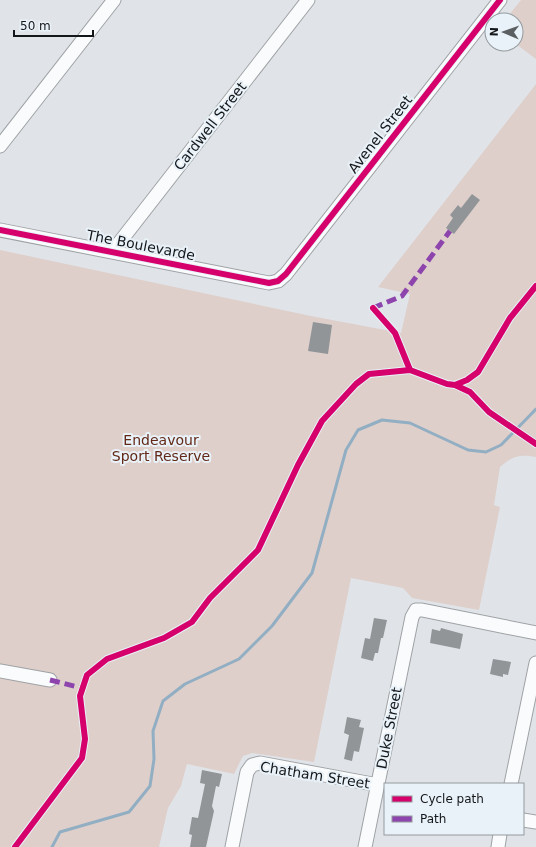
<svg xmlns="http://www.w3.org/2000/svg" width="536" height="847" viewBox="0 0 536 847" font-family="'DejaVu Sans',sans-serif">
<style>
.green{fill:#decfcb}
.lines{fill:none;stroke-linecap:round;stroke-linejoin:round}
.stream{stroke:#92aec3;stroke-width:3}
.building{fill:#929598}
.minor-casing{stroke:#9fa2a5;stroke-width:15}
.minor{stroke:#fafbfc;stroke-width:13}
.quiet{stroke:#8e44ad;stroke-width:5;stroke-dasharray:10 5;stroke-linecap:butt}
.cycleway-casing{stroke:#e9f2f8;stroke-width:8}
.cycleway{stroke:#d6006c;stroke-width:6}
.labels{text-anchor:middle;stroke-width:4;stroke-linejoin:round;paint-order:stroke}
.street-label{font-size:14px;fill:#14171a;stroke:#e9f2f8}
.park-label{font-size:14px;fill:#632816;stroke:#e9f2f8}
</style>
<rect width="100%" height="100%" fill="#e0e4e8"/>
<!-- green -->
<path class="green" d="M521,0H536V59L516,44V20H505Z
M536,84V457C519,454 513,456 500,467L494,505L500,507L479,610L412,598L403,588L351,578L314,762L252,753L243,756L234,774L187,764L181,786L168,808L159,847H0V250L311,316L401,333L410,294L378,287Z"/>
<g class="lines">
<!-- stream -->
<path class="stream" d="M52,847L60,832L129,812L150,786L154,759L153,731L163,701L185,684L239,659L272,626L312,573L346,450L358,430L382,420L410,423L468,450L486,452L501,445L536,409"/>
</g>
<!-- building -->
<path class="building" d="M472,194L480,200L454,234L446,228L453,218L450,215L458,205L461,208Z
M313,322L332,325L328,354L308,351Z
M374,618L387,620L383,638H381L378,653H375L373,661L361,658L365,638L370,639Z
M441,628L463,634L460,649L430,643L432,629L440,631Z
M493,659L511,662L508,675L503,674V677L490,674Z
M347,717L361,720L359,727L364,728L359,752L354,751L352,761L344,759L349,735L344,733Z
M202,770L222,774L219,787L216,786L212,806L214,811L206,847H190L192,835L189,834L192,817L198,818L205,784L200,783Z"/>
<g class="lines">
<defs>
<path id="minor" d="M0,146L114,0
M0,230L269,283L278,281L286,274L500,0
M112,252L308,0
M0,671L50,680
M511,784L536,663
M523,820L536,822
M232,847L247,772L252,765L260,763L378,785
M365,847L412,617L416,610H422L536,633
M498,847L500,834"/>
</defs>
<!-- minor casing -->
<use href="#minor" class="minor-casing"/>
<!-- minor -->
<use href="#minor" class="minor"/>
<!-- quiet -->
<path class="quiet" d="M373,308L402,296L450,231
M50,680L82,688"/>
<defs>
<path id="cycleway" d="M0,230L269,283L278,281L286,274L500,0
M373,308L395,333L410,370
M455,385L470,392L489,412L536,444
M15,847L82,758L85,739L80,696L87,675L107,659L164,638L192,622L210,598L258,550L298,465L322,421L356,384L369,374L410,370L447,384L455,385L467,380L478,372L510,318L536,286"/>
</defs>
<!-- cycleway casing -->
<use href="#cycleway" class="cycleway-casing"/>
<!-- cycleway -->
<use href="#cycleway" class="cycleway"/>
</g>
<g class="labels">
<!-- street labels -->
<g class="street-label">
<text transform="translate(210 126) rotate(-52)" y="5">Cardwell Street</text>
<text transform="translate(380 134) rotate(-52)" y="5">Avenel Street</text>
<text transform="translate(141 245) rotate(11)" y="5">The Boulevarde</text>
<text transform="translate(389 728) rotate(-79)" y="5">Duke Street</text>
<text transform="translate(315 775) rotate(9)" y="5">Chatham Street</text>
</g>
<!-- park labels -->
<g class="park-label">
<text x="161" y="445">Endeavour<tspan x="161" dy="16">Sport Reserve</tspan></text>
</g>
</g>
<!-- legend -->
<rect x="384" y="783" width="140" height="52" fill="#e9f2f8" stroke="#949a9f"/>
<rect x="392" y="796" width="20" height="6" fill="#d6006c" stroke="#949a9f"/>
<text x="420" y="803" font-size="12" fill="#14171a">Cycle path</text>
<rect x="392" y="816" width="20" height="6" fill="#8e44ad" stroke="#949a9f"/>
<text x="420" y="823" font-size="12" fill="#14171a">Path</text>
<!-- north arrow -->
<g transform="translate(504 32) rotate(272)"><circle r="19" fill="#e9f2f8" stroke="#949a9f"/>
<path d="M0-3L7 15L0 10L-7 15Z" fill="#5b5f62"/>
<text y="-6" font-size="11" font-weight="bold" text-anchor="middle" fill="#14171a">N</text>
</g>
<!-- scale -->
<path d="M14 30v6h79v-6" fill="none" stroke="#14171a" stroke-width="2"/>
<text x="20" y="30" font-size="12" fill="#14171a" stroke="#e9f2f8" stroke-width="3" paint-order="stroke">50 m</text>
</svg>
